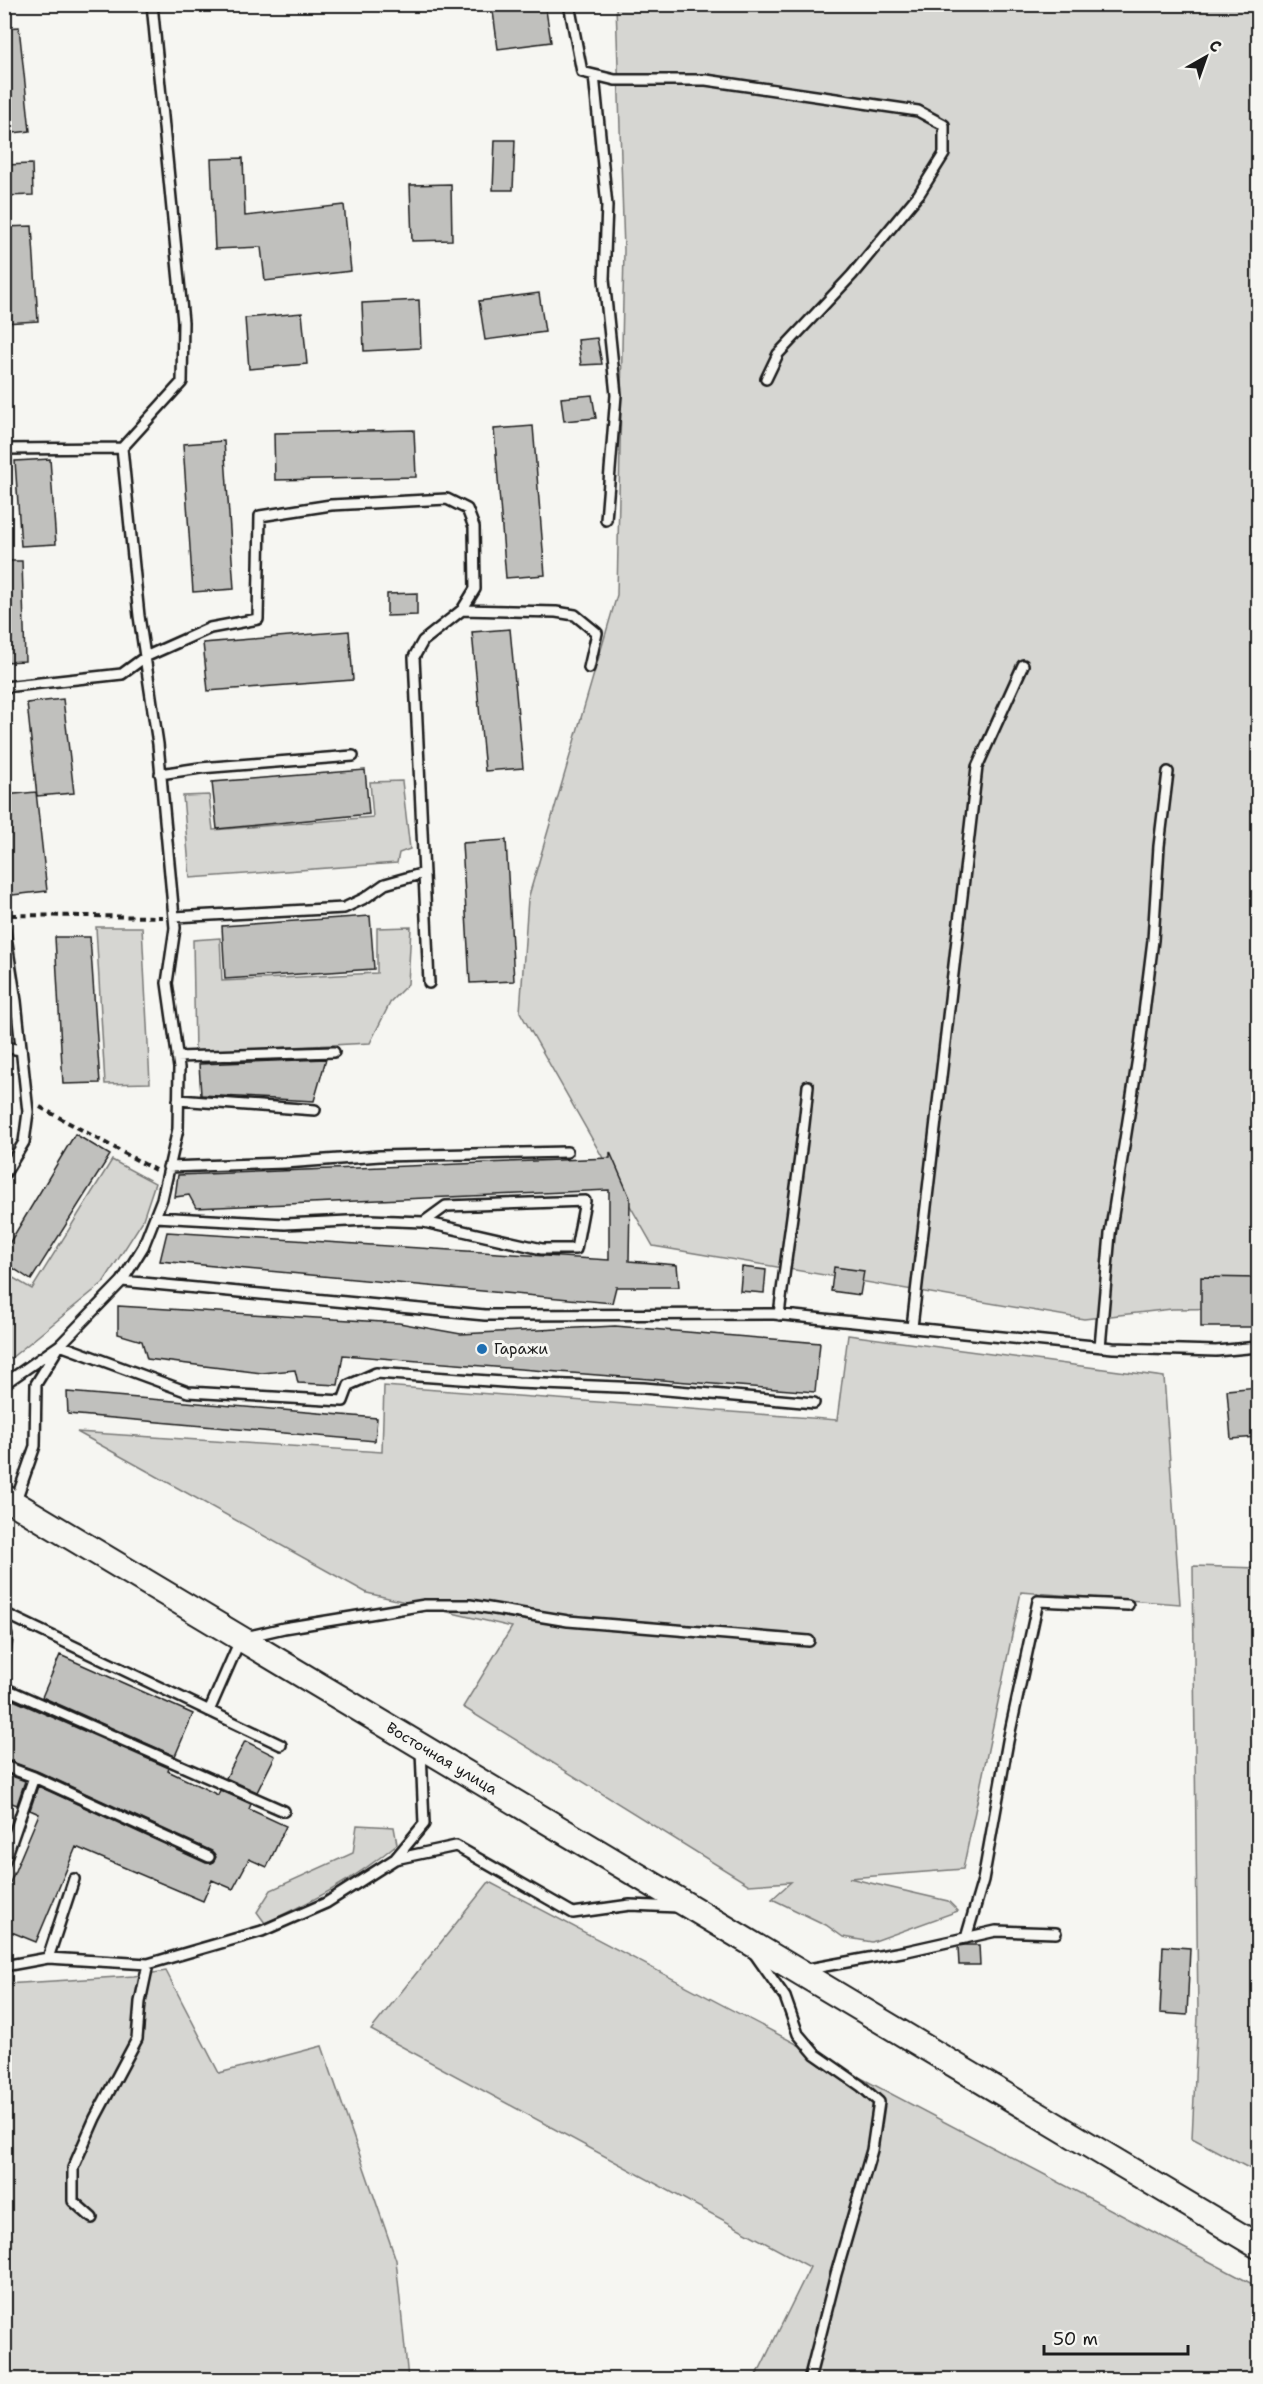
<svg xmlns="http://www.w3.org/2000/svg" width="1263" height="2384" viewBox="0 0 1263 2384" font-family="'Shantell Sans',sans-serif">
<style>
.green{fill:#d6d6d2;stroke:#797977;stroke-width:1.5}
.building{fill:#c0c0bd;stroke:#1c1c1c;stroke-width:1.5}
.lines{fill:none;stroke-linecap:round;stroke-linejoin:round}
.service-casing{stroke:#1c1c1c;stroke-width:14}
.secondary-casing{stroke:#1c1c1c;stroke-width:28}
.path{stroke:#1c1c1c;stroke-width:4;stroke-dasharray:6 4.5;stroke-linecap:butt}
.service{stroke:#f6f6f2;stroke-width:9}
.secondary{stroke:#f6f6f2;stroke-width:24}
.poi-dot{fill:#1f6fb2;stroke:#f6f6f2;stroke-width:2}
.labels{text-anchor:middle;stroke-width:6;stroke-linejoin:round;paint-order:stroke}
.poi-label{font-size:15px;fill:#1c1c1c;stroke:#f6f6f2;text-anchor:start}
.street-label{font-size:15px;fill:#1c1c1c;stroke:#f6f6f2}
</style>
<rect width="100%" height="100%" fill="#f6f6f2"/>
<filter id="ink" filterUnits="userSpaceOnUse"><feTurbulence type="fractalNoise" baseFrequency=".0167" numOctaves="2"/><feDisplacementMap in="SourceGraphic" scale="12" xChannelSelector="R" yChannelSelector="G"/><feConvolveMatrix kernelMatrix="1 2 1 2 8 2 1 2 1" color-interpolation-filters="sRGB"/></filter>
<g filter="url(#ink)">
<!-- green -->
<path class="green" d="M616,5H1258V1308L1172,1309L1084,1319L653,1246L520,1012L528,899L617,595L624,250Z
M402,781L410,849L399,853L397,863L190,878L183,796L209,795L213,830L373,817L370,782Z
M96,927H142L150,1083L105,1084Z
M411,927L408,984L391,1001L370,1043L195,1052L193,940L220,938L222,981L377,973V928Z
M112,1160L155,1183L142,1222L103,1283L5,1363V1273L32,1289Z
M848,1335L1164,1377L1180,1604L1021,1592L963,1869L849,1878L948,1901L958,1911L872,1942L843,1937L826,1925L772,1899L791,1882L749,1885L463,1707L512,1627L367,1593L77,1432L382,1452L384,1386L837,1420Z
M1193,1566L1258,1568V2173L1192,2138L1198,2016Z
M357,1825L394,1827L397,1844C354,1880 315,1900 265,1923L257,1912L271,1890L353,1853Z
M489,1882L1258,2287V2379H755L810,2267L371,2030Z
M166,1971L219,2073L322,2046L396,2260L408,2379L5,2380V1984L134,1976Z"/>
<!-- building -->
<path class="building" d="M492,4H545L551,42L498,49Z
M19,27L30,131L4,134V28Z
M495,140H515L513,190H493Z
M243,158L245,216L344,205L351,271L265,281L261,247L215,249L211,159Z
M32,164L33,195L4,196V165Z
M451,184L452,240L412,241L410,185Z
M32,226L38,321L4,323V227Z
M539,293L545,332L485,340L479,301Z
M419,300L421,348L364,351L362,303Z
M302,313L307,364L249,369L245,318Z
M597,338L602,364L581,365L578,340Z
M592,395L596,418L564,421L561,398Z
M533,426L545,575L506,578L494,429Z
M414,430L416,477L275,480L274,433Z
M224,441L234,589L193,592L183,444Z
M50,459L56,544L21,546L15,461Z
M4,561H22L25,661L4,662Z
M417,593V615L387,616V594Z
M510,629L523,768L485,771L472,632Z
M349,631L353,680L208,691L203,643Z
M63,699L74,793L37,796L27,703Z
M365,770L369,814L217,829L212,782Z
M36,792L47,891L4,896V795Z
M506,840L514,981L470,983L462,843Z
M370,916L374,969L225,979L222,926Z
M55,937H90L100,1083L63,1084Z
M326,1059L314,1101L201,1095L199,1064Z
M75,1134L110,1155L31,1280L4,1262V1252Z
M610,1152L630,1198L629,1261L677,1265L679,1287H616L612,1303L160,1261L167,1232L609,1260V1190L196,1208L189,1195L175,1197L178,1175L610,1158Z
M742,1267L766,1270L764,1293L740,1291Z
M834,1267L864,1271L860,1295L831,1291Z
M1201,1277L1258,1278V1327H1201Z
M118,1306L399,1323L461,1334L615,1326L820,1343L815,1392L343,1355L338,1385L298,1383L295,1370L262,1373L147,1359L142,1341L118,1334Z
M1258,1387V1437L1231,1439L1227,1390Z
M67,1392L377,1418L375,1441L68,1414Z
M60,1655L193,1714L175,1756L42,1697Z
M4,1696L169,1768L168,1771L218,1795L220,1790L251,1804L249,1809L286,1826L267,1867L249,1859L233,1889L212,1880L203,1901L76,1847L36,1942L4,1929V1897L39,1814L30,1810L38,1786L206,1863H212L216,1857L212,1851L37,1771L4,1759Z
M245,1741L275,1756L257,1792L226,1778Z
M4,1773L25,1781L17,1805L4,1800Z
M965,1945H979L980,1965H959L958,1946Z
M1163,1946L1190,1948L1187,2015L1160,2013Z"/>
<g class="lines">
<defs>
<path id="service" d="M569,4L582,72L615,80H706L918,111L944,125V154L919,194L852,275L778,354L766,379
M594,75L607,206L604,279L616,395L606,520
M4,449L122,448
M462,610L556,612L575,615L597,633L589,668
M4,687L122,674L145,657L210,628L258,619L260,516L331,505L447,499L467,509L474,527L475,589L462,610L423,641L414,657L429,983
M160,774L200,768L353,756
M174,917L344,908L365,898L385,884L424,873
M4,925L16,1001L28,1112L24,1142L4,1175
M4,1047L21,1050
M177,1057L334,1052
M178,1100L315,1110
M168,1167L285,1163L380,1156L567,1152
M155,1217L285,1224L369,1220L424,1222L542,1249H576L585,1201L446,1206L424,1222
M122,1281L485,1315L774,1314L1113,1348L1216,1351L1258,1347
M779,1315C788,1238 801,1163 808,1086
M912,1327L977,767L1023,665
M1100,1347L1110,1234L1140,1045L1153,940L1159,846L1168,772
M4,1384L60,1345L122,1281L143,1247L162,1199L178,1129L179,1068L167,983L175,928L158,744L139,616L122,448L182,382L183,322L152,4
M15,1503L35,1446L36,1384L60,1345L188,1392L343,1401L349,1385L376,1373L518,1383L644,1388L814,1403
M4,1613L281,1745
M4,1625L7,1636L4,1665
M4,1688L284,1811
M209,1711L241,1638L284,1628L425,1605H470L568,1621L809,1641
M4,1766L34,1777
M395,1859L456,1846L573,1913L630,1905L678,1907
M4,1863L34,1777L209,1857
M966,1938L983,1880L1008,1741L1038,1601L1128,1605
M754,1953L785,1997L798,2034L815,2054L861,2086L879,2102L872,2150L836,2274L809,2380
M48,1958L148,1964L262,1931L326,1903L395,1859L424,1824L421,1750
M4,1966L48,1958L74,1879
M803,1970L907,1951L996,1931L1056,1933
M92,2218L73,2201V2168L95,2118L137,2039L140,2002L148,1964"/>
<g id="secondary">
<path id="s1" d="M4,1497L1258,2246"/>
</g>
</defs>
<!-- service casing -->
<use href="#service" class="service-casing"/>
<!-- secondary casing -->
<use href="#secondary" class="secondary-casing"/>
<!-- path -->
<path class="path" d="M11,915L163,917
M40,1107L155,1170"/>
<!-- service -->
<use href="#service" class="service"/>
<!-- secondary -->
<use href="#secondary" class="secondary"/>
</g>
</g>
<!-- markers -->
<circle class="poi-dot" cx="482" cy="1349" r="6"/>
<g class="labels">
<!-- poi labels -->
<g class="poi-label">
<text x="494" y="1354">Гаражи</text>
</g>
<!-- street labels -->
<g class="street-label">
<text dy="5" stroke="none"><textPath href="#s1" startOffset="510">Восточная улица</textPath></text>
</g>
</g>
<!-- margin -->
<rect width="1263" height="2384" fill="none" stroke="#f6f6f2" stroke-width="24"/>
<rect x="12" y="12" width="1239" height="2360" fill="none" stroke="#1c1c1c" stroke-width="2" filter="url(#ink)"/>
<!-- north arrow -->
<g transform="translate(1206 57) rotate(40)" stroke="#f6f6f2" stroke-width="4.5" paint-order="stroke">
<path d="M0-4.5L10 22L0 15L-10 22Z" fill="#1c1c1c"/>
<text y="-9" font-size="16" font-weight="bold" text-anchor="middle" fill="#1c1c1c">С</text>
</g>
<!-- scale -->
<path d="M1044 2345v9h144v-9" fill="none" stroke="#1c1c1c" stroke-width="3"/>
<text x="1053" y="2345" font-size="18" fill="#1c1c1c" stroke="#f6f6f2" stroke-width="4.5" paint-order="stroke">50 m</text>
</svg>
